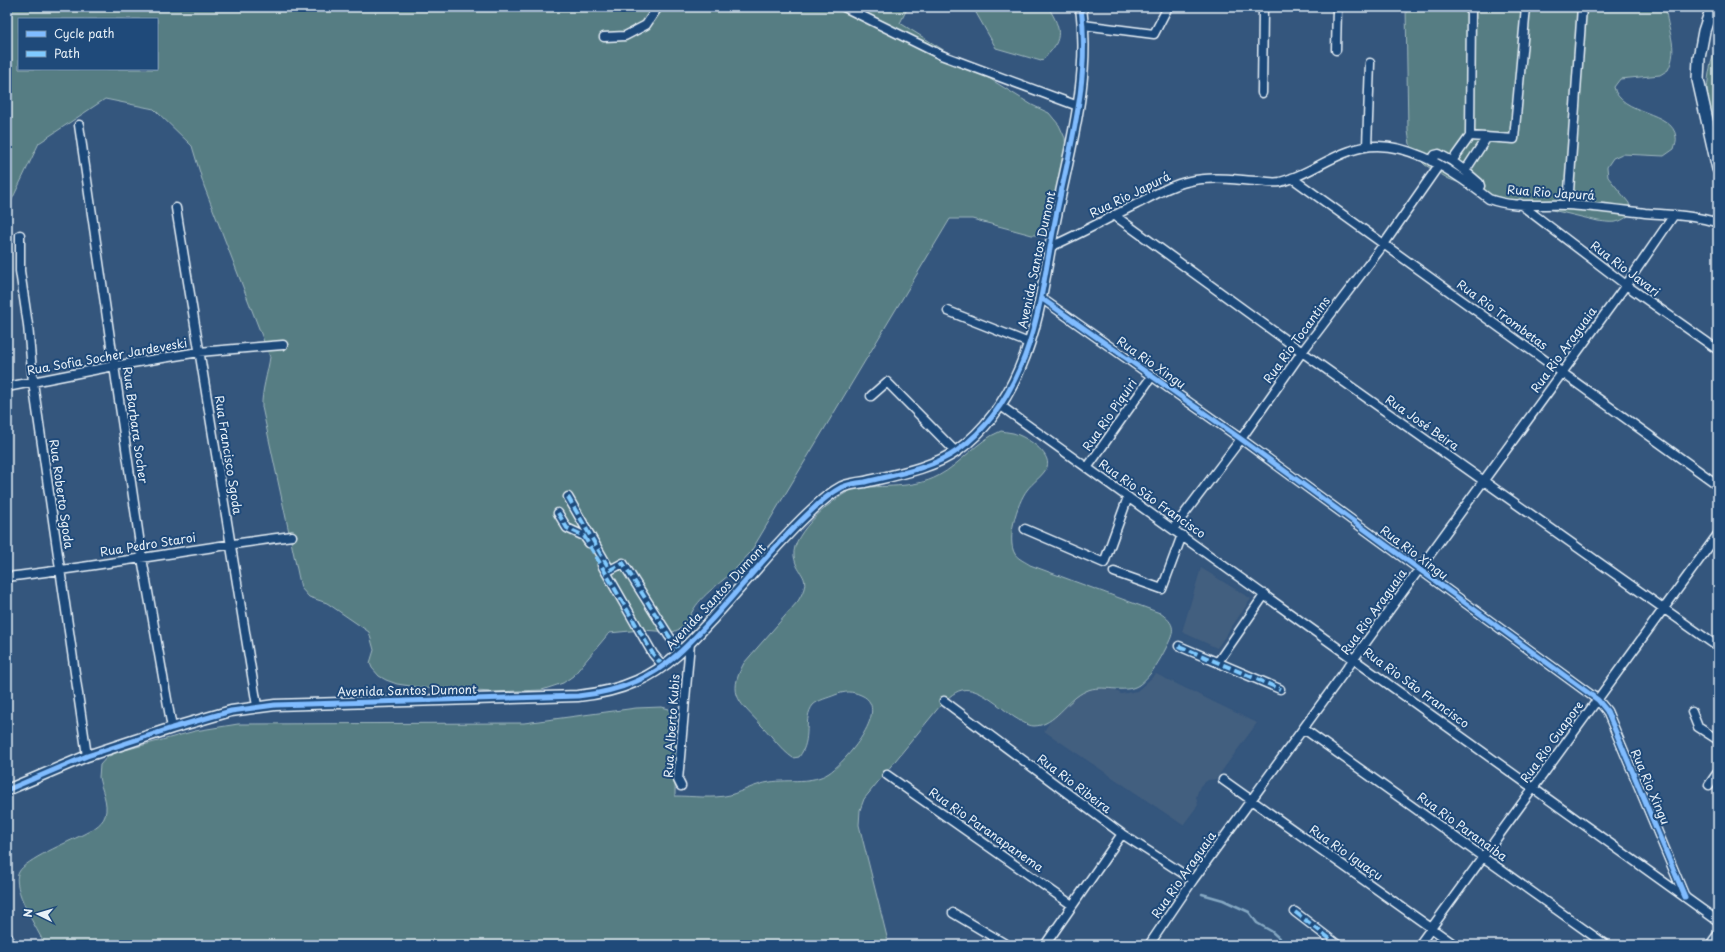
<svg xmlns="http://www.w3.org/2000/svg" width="1725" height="952" viewBox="0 0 1725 952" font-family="'Playpen Sans',sans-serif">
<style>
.built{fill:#425e7f}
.green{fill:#567d83;stroke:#9fb7be;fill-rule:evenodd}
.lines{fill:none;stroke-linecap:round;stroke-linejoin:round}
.stream{stroke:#85a8c3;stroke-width:2.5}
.minor-casing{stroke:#e8f1f8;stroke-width:11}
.tertiary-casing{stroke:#e8f1f8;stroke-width:13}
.secondary-casing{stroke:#e8f1f8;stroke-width:14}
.minor{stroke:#1f4a7a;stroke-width:8}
.tertiary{stroke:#1f4a7a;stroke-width:10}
.secondary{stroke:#1f4a7a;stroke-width:11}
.quiet{stroke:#80caff;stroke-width:4;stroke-dasharray:8 4;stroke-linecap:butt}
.cycleway-casing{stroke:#1f4a7a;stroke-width:8}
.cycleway{stroke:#80bcff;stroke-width:5}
.labels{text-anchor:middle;stroke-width:4;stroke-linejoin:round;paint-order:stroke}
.street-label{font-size:12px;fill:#e8f1f8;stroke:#1f4a7a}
</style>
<rect width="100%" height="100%" fill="#34567d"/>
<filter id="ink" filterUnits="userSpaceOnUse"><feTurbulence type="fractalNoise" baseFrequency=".025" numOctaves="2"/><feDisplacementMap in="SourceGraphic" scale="8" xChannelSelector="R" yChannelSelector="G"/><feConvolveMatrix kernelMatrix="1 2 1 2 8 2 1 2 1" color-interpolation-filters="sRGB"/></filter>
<g filter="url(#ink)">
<!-- built -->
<path class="built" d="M1201,568L1251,599L1217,648L1182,632Z
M1083,670L1121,694L1137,691L1156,674L1257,723L1216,779L1208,780L1200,786L1196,797L1198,805L1183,825L1044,731Z"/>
<!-- green -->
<path class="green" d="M7,7H908L900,23L1032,105L1049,113L1059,125L1065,138L1067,165L1049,228L1042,235H1032L972,219H950L750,553C743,560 737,568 730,574C711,591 694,600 686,626L673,632L641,630L609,633L573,676L563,683L542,690L492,692L424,688L397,684L386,680L379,676L372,668L370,663L374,650L369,632L327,603L309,597L301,588L262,407C261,393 268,372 270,357L204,186L192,146L154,109L105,99L39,143L7,210ZM19,19H157V69H19Z
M968,7H1048C1063,30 1063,42 1041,61L996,48L975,11Z
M1406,7H1666C1666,30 1680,46 1668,70L1660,75L1620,79L1614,87C1620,115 1673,110 1676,137C1677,140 1675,145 1674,149L1664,156L1622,154L1613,158L1607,167L1608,177L1629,203L1631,213C1620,224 1613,223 1598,221L1494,196L1449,179L1425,165L1416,156L1410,144L1408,131Z
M1718,45V176C1703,164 1705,88 1710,68C1711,60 1715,53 1718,45Z
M1001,431C1005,432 1009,432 1013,433C1025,436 1052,453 1047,467C1044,475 1032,483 1027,490C1017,503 1006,540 1015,554C1018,559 1026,562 1030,565L1160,613C1176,624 1175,631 1166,648C1160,660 1151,676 1139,685C1124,695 1102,683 1086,691C1067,699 1055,726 1034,726C1028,726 1019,720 1014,717C1001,708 978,686 962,690C953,692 946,700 940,706L864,799L860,810L859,825L889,945H45C38,930 10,887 19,872C25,860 68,842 82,835C90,831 102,825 105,816C109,802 101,790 99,777C99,773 100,769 100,765L107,757L118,752L195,731L238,724L524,723L636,708L662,707L669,709L675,717L676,730L675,796C693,796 713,799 730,795C743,791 756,784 770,782C790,779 812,784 829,773C844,763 893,708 861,695C852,691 845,691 835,695C828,698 818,700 813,705C802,719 813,739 799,757L793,758C780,749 773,737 762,726C741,703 726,696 744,663L798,601C814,575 797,577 794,556C791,533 836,495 856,488C882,485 914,489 938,476C961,464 976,441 1001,431Z"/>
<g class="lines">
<!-- stream -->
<path class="stream" d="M1202,894L1223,900L1249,912L1257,923L1271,931L1287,945"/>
<defs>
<path id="minor" d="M844,7L941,55L1078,106
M1471,7L1470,136L1514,139L1526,7
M1083,25L1154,34L1168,7
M604,37L625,36L646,25L658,7
M1336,50L1337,7
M1262,93L1263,7
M79,125L142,558L172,728
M1367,146L1370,63
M1431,161L1435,155L1439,154L1452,161L1470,136
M1452,161L1465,171
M1292,178L1718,485
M1478,190L1480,186L1479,183L1465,171L1487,137
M1520,204L1626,285L1718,350
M1568,205L1582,7
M176,208L257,706
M1114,215L1302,352L1718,647
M20,235V271L28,325L33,382L87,756
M1050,247C1080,234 1108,218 1137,204C1154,195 1171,185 1190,181C1212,176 1237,180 1259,181C1266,182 1274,183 1280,182C1305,176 1326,159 1350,151C1398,132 1452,170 1489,199C1512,208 1541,204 1566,205C1592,206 1619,210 1645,213C1669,215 1695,215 1718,223
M1041,298L1241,439L1598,700L1607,711L1685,897
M948,311L1029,343
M7,387L114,366L199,352L283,345
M871,396L887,382L956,452
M1001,406L1718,921
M1087,468L1152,376
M568,497L610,570L623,563L669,636L680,651
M558,513L567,528L584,536L589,543
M1025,529L1104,563L1128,497
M1173,529L1241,439L1302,352L1384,244L1439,165
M602,565L653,654L663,666
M1114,572L1162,589L1182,535
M7,577C102,566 197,548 292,536
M1179,646L1280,689
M1218,662L1265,594
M944,701L1122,834L1193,880
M1692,712L1698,727L1718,740
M1304,729L1606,945
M887,775L1072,905
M1223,780L1455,945
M1709,785L1718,772
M681,786L678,780L690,643
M1295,912L1338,945
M953,913L1007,945
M7,936L12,945
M1045,945L1122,834
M1149,945L1193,880L1626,285L1674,215
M1419,945L1718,534
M1710,945L1718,934"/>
<path id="tertiary" d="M7,790L87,756L172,728L231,711L275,705L578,696C598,694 619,689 637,681C668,668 691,642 713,618C746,582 776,543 812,510C821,501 831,493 842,487C849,484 857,483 865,482C894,475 934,468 958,450C987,429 1006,401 1020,368C1040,322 1045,271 1055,221C1069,150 1091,80 1081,7"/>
<path id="secondary" d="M1712,7L1704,31L1699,58L1698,80L1718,169"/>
</defs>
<!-- minor casing -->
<use href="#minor" class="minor-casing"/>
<!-- tertiary casing -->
<use href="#tertiary" class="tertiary-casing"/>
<!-- secondary casing -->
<use href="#secondary" class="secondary-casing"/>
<!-- minor -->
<use href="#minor" class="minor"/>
<!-- tertiary -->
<use href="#tertiary" class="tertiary"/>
<!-- secondary -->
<use href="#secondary" class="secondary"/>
<!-- quiet -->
<path class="quiet" d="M568,497L610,570L623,563L669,636L680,651
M558,513L567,528L584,536L653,654L663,666
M1179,646L1280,689
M1295,912L1338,945"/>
<defs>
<path id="cycleway" d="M1041,298L1241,439L1598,700L1607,711L1685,897
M7,790L87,756L172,728L231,711L275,705L578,696C598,694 619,689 637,681C668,668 691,642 713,618C746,582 776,543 812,510C821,501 831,493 842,487C849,484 857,483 865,482C894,475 934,468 958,450C987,429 1006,401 1020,368C1040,322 1045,271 1055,221C1069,150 1091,80 1081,7"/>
</defs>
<!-- cycleway casing -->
<use href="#cycleway" class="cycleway-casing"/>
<!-- cycleway -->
<use href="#cycleway" class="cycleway"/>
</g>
</g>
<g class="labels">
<!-- street labels -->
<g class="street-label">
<text transform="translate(1551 193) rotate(4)" y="4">Rua Rio Japurá</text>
<text transform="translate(1130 195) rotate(-26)" y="4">Rua Rio Japurá</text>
<text transform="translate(1037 260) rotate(-78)" y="4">Avenida Santos Dumont</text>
<text transform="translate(1625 269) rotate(37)" y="4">Rua Rio Javari</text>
<text transform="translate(1502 315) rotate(36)" y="4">Rua Rio Trombetas</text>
<text transform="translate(1297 340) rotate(-54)" y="4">Rua Rio Tocantins</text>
<text transform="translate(1564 350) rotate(-54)" y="4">Rua Rio Araguaia</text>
<text transform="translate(107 357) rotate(-10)" y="4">Rua Sofia Socher Jardeveski</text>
<text transform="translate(1151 363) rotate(35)" y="4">Rua Rio Xingu</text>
<text transform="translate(1110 415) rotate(-55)" y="4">Rua Rio Piquiri</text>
<text transform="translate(1422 423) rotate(35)" y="4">Rua José Beira</text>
<text transform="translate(135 425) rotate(82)" y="4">Rua Barbara Socher</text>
<text transform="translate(228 455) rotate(81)" y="4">Rua Francisco Sgoda</text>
<text transform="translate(61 494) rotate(82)" y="4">Rua Roberto Sgoda</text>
<text transform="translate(1152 499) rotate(35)" y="4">Rua Rio São Francisco</text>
<text transform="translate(148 545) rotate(-9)" y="4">Rua Pedro Staroi</text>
<text transform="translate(1414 553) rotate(37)" y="4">Rua Rio Xingu</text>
<text transform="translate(716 597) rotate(-47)" y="4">Avenida Santos Dumont</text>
<text transform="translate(1374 612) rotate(-54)" y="4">Rua Rio Araguaia</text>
<text transform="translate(1416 688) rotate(36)" y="4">Rua Rio São Francisco</text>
<text transform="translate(407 691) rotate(-1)" y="4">Avenida Santos Dumont</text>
<text transform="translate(672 726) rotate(-86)" y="4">Rua Alberto Kubis</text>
<text transform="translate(1552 742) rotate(-54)" y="4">Rua Rio Guapore</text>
<text transform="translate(1074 784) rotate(37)" y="4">Rua Rio Ribeira</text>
<text transform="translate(1650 787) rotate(67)" y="4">Rua Rio Xingu</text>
<text transform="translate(1462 827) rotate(36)" y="4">Rua Rio Paranaiba</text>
<text transform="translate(986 830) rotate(35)" y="4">Rua Rio Paranapanema</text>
<text transform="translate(1346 853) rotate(35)" y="4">Rua Rio Iguaçu</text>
<text transform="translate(1184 875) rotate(-55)" y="4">Rua Rio Araguaia</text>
</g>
</g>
<!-- margin -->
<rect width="1725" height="952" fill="none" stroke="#1f4a7a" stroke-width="24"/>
<rect x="12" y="12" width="1701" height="928" fill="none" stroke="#e8f1f8" stroke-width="1.5" filter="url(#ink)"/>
<!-- legend -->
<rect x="18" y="18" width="140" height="52" fill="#1f4a7a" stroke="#6f8dac"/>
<rect x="26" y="31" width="20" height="6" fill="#80bcff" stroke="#6f8dac"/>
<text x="54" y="38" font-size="12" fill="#e8f1f8">Cycle path</text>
<rect x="26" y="51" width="20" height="6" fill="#80caff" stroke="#6f8dac"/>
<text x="54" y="58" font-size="12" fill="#e8f1f8">Path</text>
<!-- north arrow -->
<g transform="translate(38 914) rotate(275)" stroke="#1f4a7a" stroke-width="3" paint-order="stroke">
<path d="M0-3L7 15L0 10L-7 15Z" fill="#e8f1f8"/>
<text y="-6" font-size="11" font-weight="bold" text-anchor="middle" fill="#e8f1f8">N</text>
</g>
</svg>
